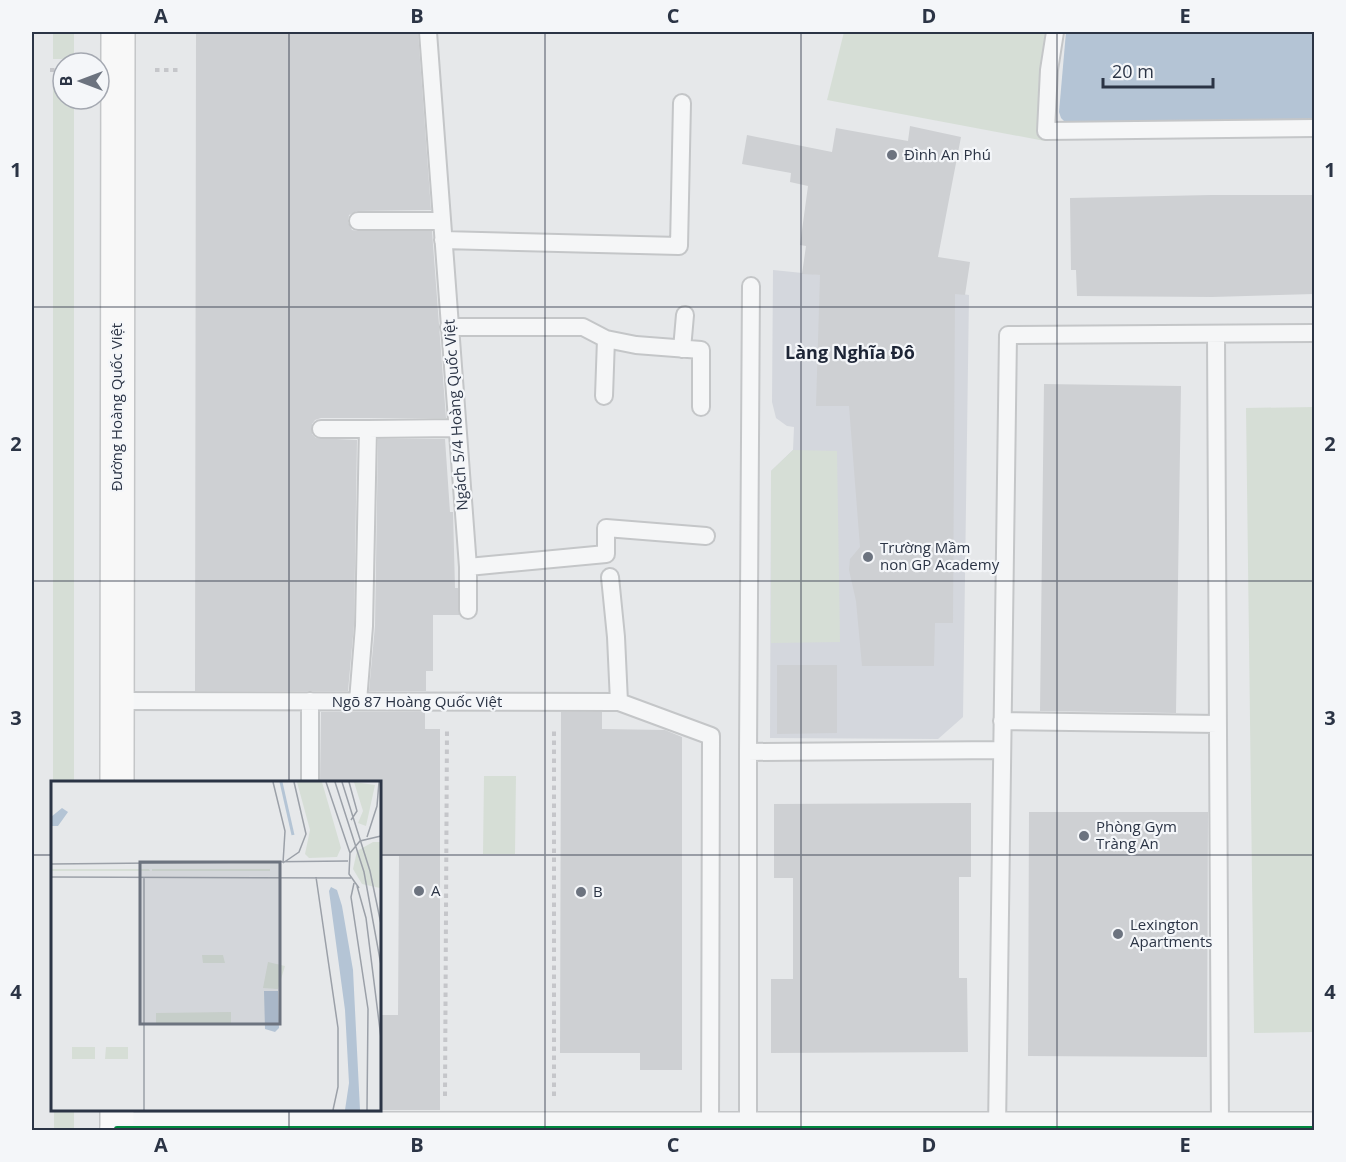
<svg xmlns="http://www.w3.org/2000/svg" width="1346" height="1162" viewBox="0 0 1346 1162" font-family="'Open Sans',sans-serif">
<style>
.built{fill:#d4d7dd}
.green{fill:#d6ded6}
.water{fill:#b4c4d5}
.building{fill:#ced0d3}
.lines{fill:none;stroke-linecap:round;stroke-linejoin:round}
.service-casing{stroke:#c4c6c8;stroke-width:20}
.tertiary-casing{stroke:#c4c6c8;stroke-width:36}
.secondary-casing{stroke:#c4c6c8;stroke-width:36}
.path{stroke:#c5c6ca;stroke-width:4;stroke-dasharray:4.5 4.5;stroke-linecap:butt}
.service{stroke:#f5f6f7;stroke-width:16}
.tertiary{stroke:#f5f6f7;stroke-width:33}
.secondary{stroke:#f8f8f8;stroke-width:33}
.cycleway-casing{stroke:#f4f6f9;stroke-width:10}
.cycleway{stroke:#00873e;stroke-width:6}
.grid{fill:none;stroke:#2b3445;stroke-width:1.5;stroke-opacity:0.55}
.poi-dot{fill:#6c737f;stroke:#f4f6f9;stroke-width:2}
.labels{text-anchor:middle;stroke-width:4.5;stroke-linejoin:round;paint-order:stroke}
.poi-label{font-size:15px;fill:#2b3445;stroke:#f4f6f9;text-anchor:start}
.street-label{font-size:15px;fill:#2b3445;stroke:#f4f6f9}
.quarter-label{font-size:18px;font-weight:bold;fill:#1d2536;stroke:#f4f6f9}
.inset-river{fill:none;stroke:#b4c4d5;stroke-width:3}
.inset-road{fill:none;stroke:#9ba0a8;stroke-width:1.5}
.view{fill:#6c737f;fill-opacity:0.15;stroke:#6c737f;stroke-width:3}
.inset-edge{fill:none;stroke:#2b3445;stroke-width:3}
.neatline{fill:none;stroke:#2b3445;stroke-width:2}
.grid-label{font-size:20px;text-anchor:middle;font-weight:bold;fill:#2b3445}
</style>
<rect width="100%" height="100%" fill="#e6e8ea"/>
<!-- built -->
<path class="built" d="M773,270L832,276L969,295L963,717L938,739L770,738L771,471L793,450L794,427L787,426L776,418L772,402Z"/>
<!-- green -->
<path class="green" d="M53,32H74V59H53Z
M844,32H1052L1045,141L827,100Z
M53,81H63V99H74V782H53Z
M1314,407V1032L1254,1033L1246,408Z
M793,450L837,451L840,642L771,643V471Z
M484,776H516L515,854H483Z
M54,1110H74V1130H54Z"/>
<!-- water -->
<path class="water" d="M1066,32H1314V122L1068,125L1061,118L1059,112Z"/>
<!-- building -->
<path class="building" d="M196,32H418L431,210L357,211L349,215L348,222L352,230L358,231H432L446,418H321L315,420L312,424V434L316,438L357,440L354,625L348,691H195Z
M910,126L961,137L938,257L970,262L965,295L955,294L953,623H935L934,666H862L856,601L849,570L850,559L860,547L849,406H816L820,275L802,274L806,246L800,245L808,186L790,182L791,173L742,164L747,135L832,152L836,128L908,141Z
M1211,195H1314V294L1212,297L1077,296L1076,270H1071L1070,198Z
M1044,384L1181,386L1176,713L1040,711Z
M378,439H445L450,512H453L455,588H458L459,615H433V671H426V691H369L375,626Z
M777,665H837V733L777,734Z
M321,712H425V729H440V1110H380V1015H398L399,856H380V783H320Z
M561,712H602V729L665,730L682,737V1070H640V1053H560Z
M971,803V877H959V978H967L968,1052L771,1053V979H793V878H774V804Z
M1029,812H1208L1207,1057L1028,1056Z"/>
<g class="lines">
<defs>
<path id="service" d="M428,32L468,567V610
M1055,32L1049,70L1046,131L1314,128
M358,221H442
M443,240L679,246L682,103
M449,327H583L606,339L636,345L701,350V407
M1216,334L1220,1129
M682,349L685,315
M604,396L606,339
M321,429H368
M468,567L606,554V528L706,536
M610,577L616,637L619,702
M117,701L619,702L711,736L710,1129
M358,701L364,626L368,429L456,428
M1002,721L1218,724
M748,752L1002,750
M310,782V701
M748,1129V752L751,286
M997,1129L1008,335L1314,333"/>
<path id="tertiary" d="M117,1129H1314"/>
<path id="secondary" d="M117,782L118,32
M117,1110V1130"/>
</defs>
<!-- service casing -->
<use href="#service" class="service-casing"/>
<!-- tertiary casing -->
<use href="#tertiary" class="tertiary-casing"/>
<!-- secondary casing -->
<use href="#secondary" class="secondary-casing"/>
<!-- path -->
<path class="path" d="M50,70H63
M155,70H178
M51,1072H52
M445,1096L447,728
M554,1096V728"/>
<!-- service -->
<use href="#service" class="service"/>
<!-- tertiary -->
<use href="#tertiary" class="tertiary"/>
<!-- secondary -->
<use href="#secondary" class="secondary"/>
<defs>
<path id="cycleway" d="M117,1129H1314"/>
</defs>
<!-- cycleway casing -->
<use href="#cycleway" class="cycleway-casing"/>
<!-- cycleway -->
<use href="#cycleway" class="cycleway"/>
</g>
<!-- grid -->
<path class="grid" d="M289,32V782M545,32V1130M801,32V1130M1057,32V1130M32,307H1314M32,581H1314M32,855H52M380,855H1314M289,1110V1130"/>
<!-- markers -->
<g class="poi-dot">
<circle cx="892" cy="155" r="6"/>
<circle cx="868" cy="557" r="6"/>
<circle cx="1084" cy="836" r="6"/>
<circle cx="419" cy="891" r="6"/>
<circle cx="581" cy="892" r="6"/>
<circle cx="1118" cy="934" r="6"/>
</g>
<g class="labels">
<!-- poi labels -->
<g class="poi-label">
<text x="904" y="160">Đình An Phú</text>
<text x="880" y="553">Trường Mầm<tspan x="880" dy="17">non GP Academy</tspan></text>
<text x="1096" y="832">Phòng Gym<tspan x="1096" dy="17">Tràng An</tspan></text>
<text x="431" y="896">A</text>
<text x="593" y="897">B</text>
<text x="1130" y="930">Lexington<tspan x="1130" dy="17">Apartments</tspan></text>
</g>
<!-- street labels -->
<g class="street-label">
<text transform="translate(117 407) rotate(-90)" y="5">Đường Hoàng Quốc Việt</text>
<text transform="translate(456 415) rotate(-94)" y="5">Ngách 5/4 Hoàng Quốc Việt</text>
<text x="417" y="707">Ngõ 87 Hoàng Quốc Việt</text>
</g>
<!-- quarter labels -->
<g class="quarter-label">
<text x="850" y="359">Làng Nghĩa Đô</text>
</g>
</g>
<!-- overview -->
<g transform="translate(51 781)">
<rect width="330" height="330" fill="#e6e8ea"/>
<path d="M246,1H271L290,67L286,76L258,77L254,73L259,49ZM303,1L324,4L315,45L307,42L312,30ZM322,61H330L329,107L311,103L302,88L306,70ZM0,88H98L99,90H0ZM101,88H219V90H101ZM151,174H172L174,182H152ZM217,181L234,185L227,208L212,207ZM180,231V242L105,243V232ZM21,266H44V278H21ZM55,266H77V278H54Z" fill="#d6ded6"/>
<path d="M11,27L17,31L7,45H0V36ZM280,106L286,109L291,125L302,189L309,329H294L298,302L294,229L278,110ZM213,210H227L228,247L224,251L214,248Z" fill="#b4c4d5"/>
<path class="inset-river" d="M230,1L242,54"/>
<path class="inset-road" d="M222,1L234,50L232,82M275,1L299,72M284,1L313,91L330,184M291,1L319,90L330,143M298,1L306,30L300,39M316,56L326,25L328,1M232,82L248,71L255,53L243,1M0,83L297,80M0,96L300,97M265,96L287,247V306L282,329M303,102L300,116L317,228L316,329M306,105L315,137L330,257M308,107L298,93L299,72L309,60L330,55M93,329V96"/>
<path class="view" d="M89,81H229V243H89Z"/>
<rect width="330" height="330" class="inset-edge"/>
</g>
<!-- border -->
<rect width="1346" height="1162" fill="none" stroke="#f4f6f9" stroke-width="66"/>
<!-- north arrow -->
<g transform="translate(81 81) rotate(270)"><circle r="28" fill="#f4f6f9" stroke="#a4a8b1" stroke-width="1.5"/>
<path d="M0-4.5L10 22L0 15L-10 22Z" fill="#6c737f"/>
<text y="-9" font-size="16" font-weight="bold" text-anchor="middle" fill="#2b3445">B</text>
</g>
<!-- scale -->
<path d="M1103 78v9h110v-9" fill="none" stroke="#2b3445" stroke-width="3"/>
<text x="1112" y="78" font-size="18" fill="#2b3445" stroke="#f4f6f9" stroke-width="4.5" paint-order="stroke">20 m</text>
<rect x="33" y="33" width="1280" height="1096" class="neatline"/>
<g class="grid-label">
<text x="161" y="23">A</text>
<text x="417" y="23">B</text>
<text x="673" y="23">C</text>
<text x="929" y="23">D</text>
<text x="1185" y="23">E</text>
<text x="16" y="177">1</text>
<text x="1330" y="177">1</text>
<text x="16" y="451">2</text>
<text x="1330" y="451">2</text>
<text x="16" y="725">3</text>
<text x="1330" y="725">3</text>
<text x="16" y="999">4</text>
<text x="1330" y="999">4</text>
<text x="161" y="1152">A</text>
<text x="417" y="1152">B</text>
<text x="673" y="1152">C</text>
<text x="929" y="1152">D</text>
<text x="1185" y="1152">E</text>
</g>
</svg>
